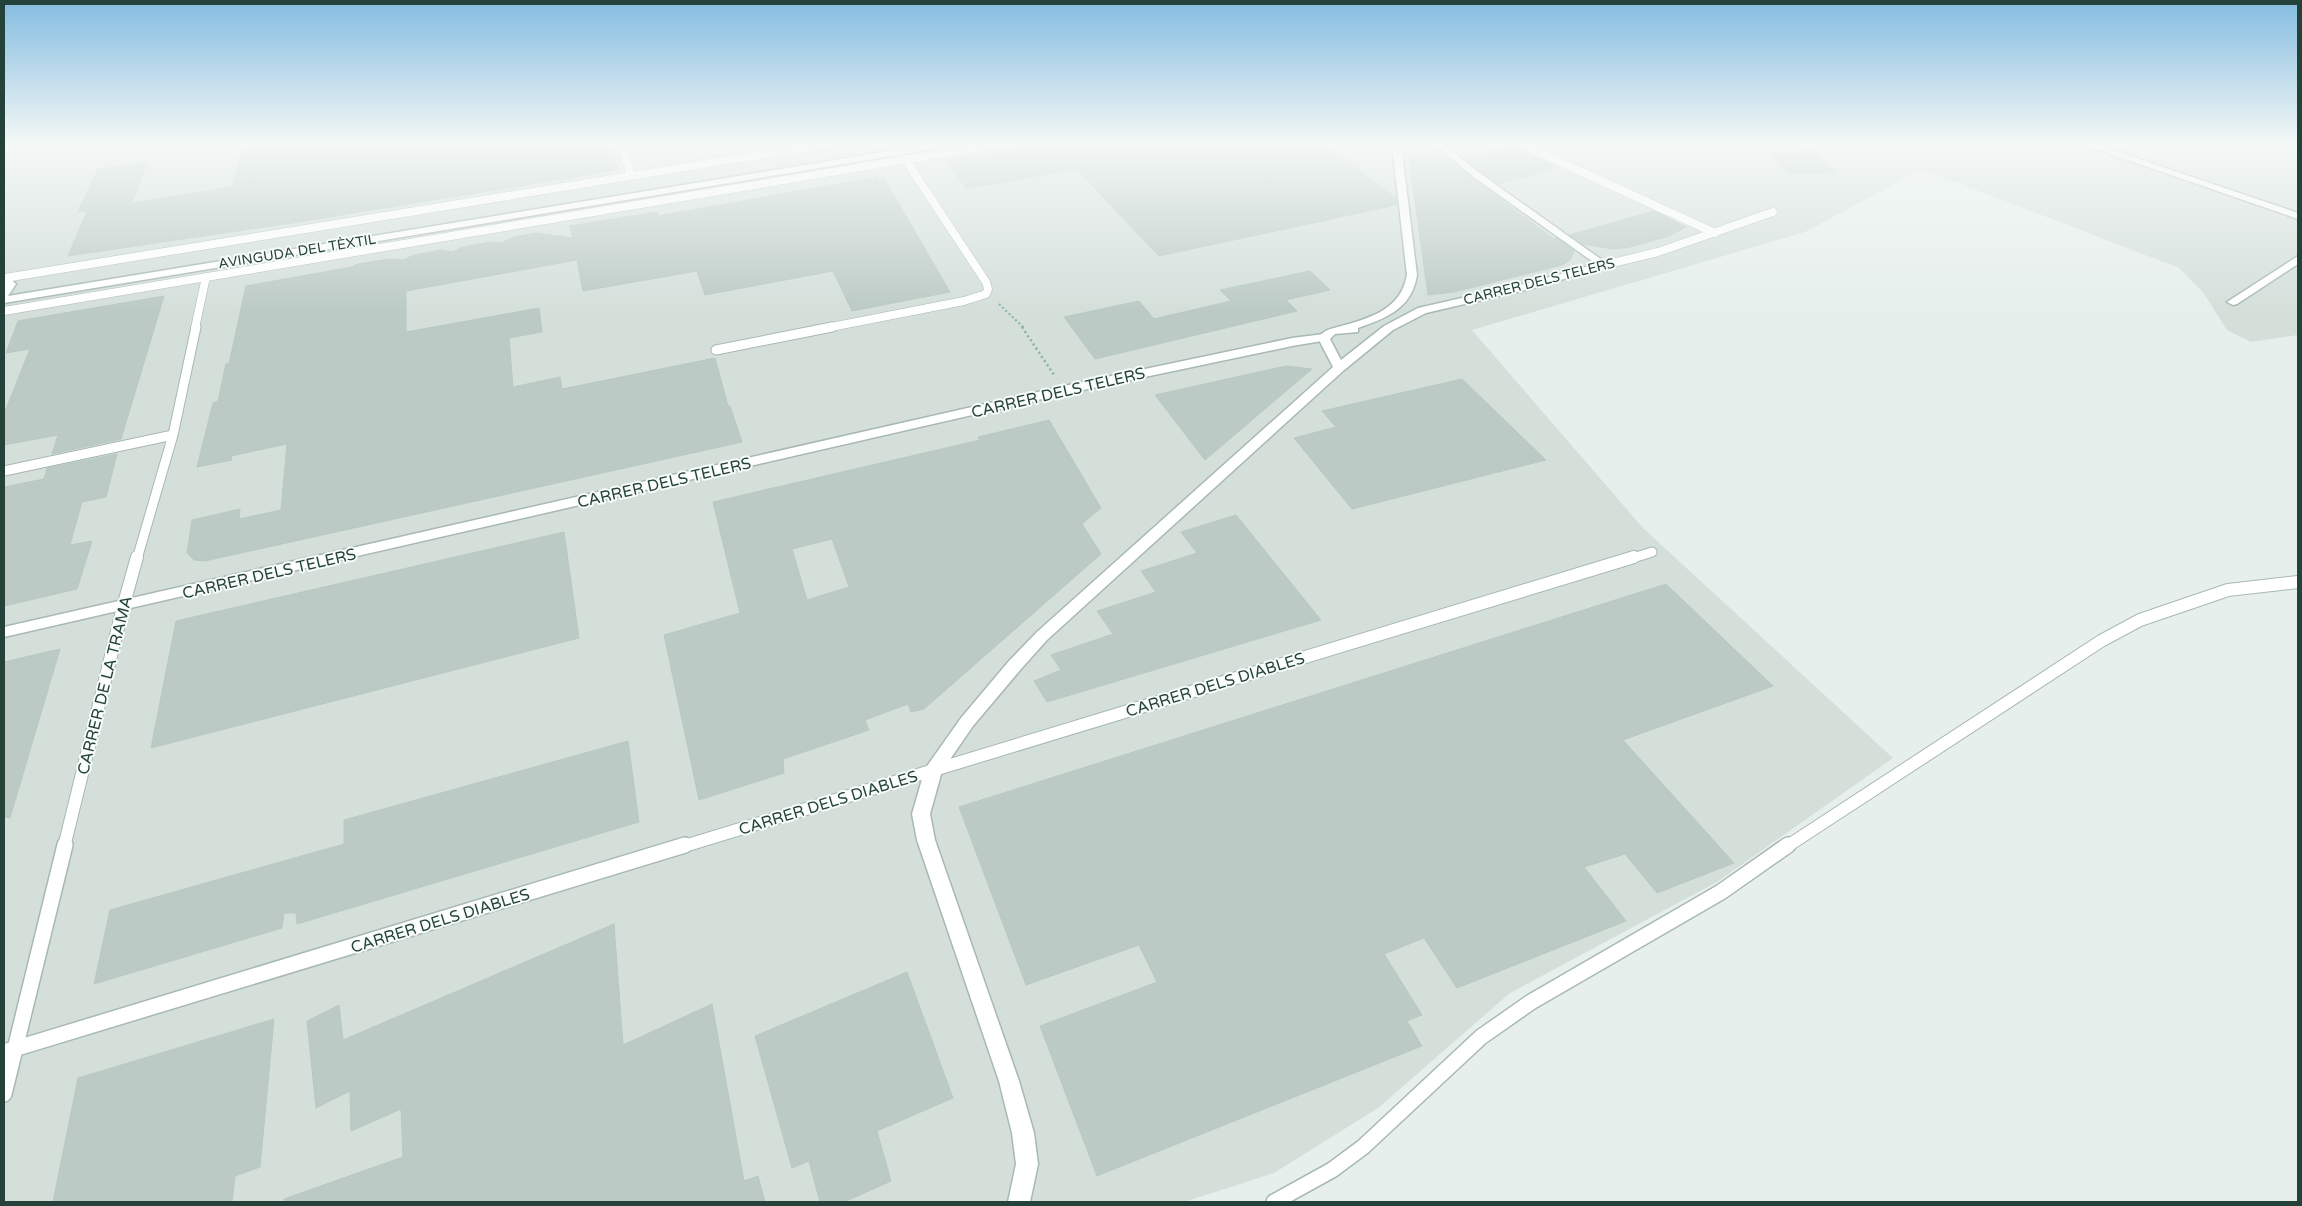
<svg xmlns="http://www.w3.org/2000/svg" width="2302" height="1206" viewBox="0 0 2302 1206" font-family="'Varela Round',sans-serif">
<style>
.built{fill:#d4dfda}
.building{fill:#bbcac4;stroke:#b8c9c2;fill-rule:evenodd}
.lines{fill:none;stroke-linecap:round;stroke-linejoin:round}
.service-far3-casing{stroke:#a8b8b2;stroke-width:9}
.service-far2-casing{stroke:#a8b8b2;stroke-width:11}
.service-far1-casing{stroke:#a8b8b2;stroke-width:14}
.service-casing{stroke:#a8b8b2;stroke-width:18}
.minor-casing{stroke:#a8b8b2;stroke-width:3}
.tertiary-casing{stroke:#a8b8b2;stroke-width:3}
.path-far1{stroke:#86b3a5;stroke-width:2;stroke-dasharray:2 2.5;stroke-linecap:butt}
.path{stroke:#86b3a5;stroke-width:2.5;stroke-dasharray:2 3;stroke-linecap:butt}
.service-far3{stroke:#fff;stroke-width:8}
.service-far2{stroke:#fff;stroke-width:9}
.service-far1{stroke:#fff;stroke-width:12}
.service{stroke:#fff;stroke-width:15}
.minor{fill:#fff;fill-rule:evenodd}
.tertiary{fill:#fff;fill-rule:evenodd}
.labels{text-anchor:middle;stroke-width:4;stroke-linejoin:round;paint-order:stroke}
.far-street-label{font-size:14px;fill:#24423a;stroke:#f7fbf9}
.street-label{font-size:16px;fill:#24423a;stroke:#f7fbf9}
</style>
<rect width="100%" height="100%" fill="#e6efeb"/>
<!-- built -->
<path class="built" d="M4,144H2298V335L2251,342L2227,330L2203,292L2179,268L1922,169L1805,232L1472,330L1643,528L1893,758L1717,882L1510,993L1378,1108L1274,1173L1184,1202H4Z"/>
<!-- building -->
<path class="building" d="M272,144H610L618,170L299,222L68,256L87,211L78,212L98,169L148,162L132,203L233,187L242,148Z
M1046,144H1324L1396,198L1397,205L1159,256L1076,169L966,189L947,160Z
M1516,146L1558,167L1498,184L1465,159Z
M1815,152L1835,172L1788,173L1768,153Z
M1444,157L1554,239L1557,238L1574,251L1570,260L1562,265L1454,292L1428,295L1409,159Z
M877,177L879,181L885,180L950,292L852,311L833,271L705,295L697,271L583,291L577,260L406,291V332L539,308L542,332L509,338L513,387L560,377L562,389L715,358L728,406H730L742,442L205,561L194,560L187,553L192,520L240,509L239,519L281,510L287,444L231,456L232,460L197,467L213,403L218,401L226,364H229L246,286L352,267L358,264L389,259L403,260L414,255L441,250L452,252L463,247L490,242L501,243L514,237L536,233L573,238L570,226L657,212L658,216Z
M1654,211L1686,227L1669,236L1630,247L1613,249L1583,244L1570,235Z
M1310,271L1330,290L1286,300L1297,311L1095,359L1064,317L1139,301L1154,319L1231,301L1220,290Z
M164,296L121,439L52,454L58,435L4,445V414L30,349L6,353L18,321Z
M1286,366L1312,369L1205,460L1155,395Z
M1462,379L1546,460L1352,509L1294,438L1336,427L1322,411Z
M1049,420L1101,508L1082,524L1101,554L924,709L911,712L908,704L865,720L869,730L783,759L784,773L699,800L664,635L740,613L713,502L980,440L978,437ZM832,539L849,587L807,600L792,549Z
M117,454L106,497L82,502L70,545L92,541L77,589L4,606V487L44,479L47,468Z
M1236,515L1321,620L1047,702L1034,681L1061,670L1051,655L1113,634L1097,611L1156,592L1141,571L1197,553L1181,532Z
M564,532L579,638L151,748L176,621Z
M1666,584L1773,686L1623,740L1734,863L1657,893L1625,854L1584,867L1626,921L1457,988L1424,938L1384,954L1422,1015L1407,1021L1422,1046L1097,1176L1040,1026L1157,982L1139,945L1026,985L959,807Z
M60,649L10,818L4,817V662Z
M628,741L639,822L297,924L296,913H284L282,928L94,984L110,910L344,844V820Z
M614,924L623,1045L712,1004L744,1181L758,1176L765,1202H285L284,1199L403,1157L401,1109L351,1131L350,1091L316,1108L307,1021L339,1005L343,1040Z
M907,972L953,1098L877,1131L891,1181L844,1202H820L809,1161L792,1168L755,1036Z
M274,1019L260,1167L235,1176L232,1202H53L78,1078Z"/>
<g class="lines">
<defs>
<path id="service-far3" d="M621,144L631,175
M1521,144L1715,233
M1604,265L1658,252L1773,212
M5,278L827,144
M4,311L999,144
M195,328L206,277
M826,328L964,301L986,294L988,289L986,282L905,159"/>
<path id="service-far2" d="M716,350L832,327
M4,471L173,435
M137,559L173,435L196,327
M1630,559L1652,552"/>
<path id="service-far1" d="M64,847L123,607L137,557
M681,847L1634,557
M1786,847L2101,641L2140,620L2228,590L2298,582"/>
<path id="service" d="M4,1052L685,845
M4,1094L65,845
M1274,1202L1332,1170L1363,1147L1481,1037L1531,1002L1721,892L1788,845"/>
<path id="minor" d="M2082,144H2095L2298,213V219Z
M2298,256V264L2237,304L2233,305L2227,302Z
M1324,334L1328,336V340L1292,346L1064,394L4,637V627L1064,386L1292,338Z"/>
<path id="tertiary" d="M932,144H951L946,147L4,303V274L16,284L8,296Z
M1392,144H1401L1417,275C1412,308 1387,318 1358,328V332L1335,334L1330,339L1341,360L1384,326L1418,308L1532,282L1596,264L1475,178L1434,144H1443L1481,174L1609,265L1538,287L1426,313L1393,330L1343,371L1047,640L1021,669L973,726L942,771L930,814L935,840L1019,1081L1034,1133L1038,1164L1030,1202H1008L1016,1164L1012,1133L999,1081L917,840L912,814L925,769L961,718L1009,661L1037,632L1333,367L1318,338C1325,329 1331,329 1341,326C1371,318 1401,309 1407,275Z"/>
</defs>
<!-- service-far3 casing -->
<use href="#service-far3" class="service-far3-casing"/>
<!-- service-far2 casing -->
<use href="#service-far2" class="service-far2-casing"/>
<!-- service-far1 casing -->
<use href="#service-far1" class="service-far1-casing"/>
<!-- service casing -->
<use href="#service" class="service-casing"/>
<!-- minor casing -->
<use href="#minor" class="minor-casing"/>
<!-- tertiary casing -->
<use href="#tertiary" class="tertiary-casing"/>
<!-- path-far1 -->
<path class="path-far1" d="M999,304L1024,328"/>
<!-- path -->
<path class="path" d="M1022,327L1054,375"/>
<!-- service-far3 -->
<use href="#service-far3" class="service-far3"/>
<!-- service-far2 -->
<use href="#service-far2" class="service-far2"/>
<!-- service-far1 -->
<use href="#service-far1" class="service-far1"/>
<!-- service -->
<use href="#service" class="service"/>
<!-- minor -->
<use href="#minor" class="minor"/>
<!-- tertiary -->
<use href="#tertiary" class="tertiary"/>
</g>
<!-- sky -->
<linearGradient id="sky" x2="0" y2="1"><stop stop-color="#84bce0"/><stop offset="0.46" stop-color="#f4f8f6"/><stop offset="1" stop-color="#f4f8f6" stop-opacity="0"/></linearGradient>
<rect width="2302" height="312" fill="url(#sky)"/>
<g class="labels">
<!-- far-street labels -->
<g class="far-street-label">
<text transform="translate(297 251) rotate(-9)" y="5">AVINGUDA DEL TÈXTIL</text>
<text transform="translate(1539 281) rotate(-14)" y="5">CARRER DELS TELERS</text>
</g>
<!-- street labels -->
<g class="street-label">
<text transform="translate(1058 392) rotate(-13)" y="6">CARRER DELS TELERS</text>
<text transform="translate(664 482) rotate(-13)" y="6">CARRER DELS TELERS</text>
<text transform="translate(269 573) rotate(-13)" y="6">CARRER DELS TELERS</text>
<text transform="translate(1215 684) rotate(-17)" y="6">CARRER DELS DIABLES</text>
<text transform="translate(104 685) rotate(-76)" y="6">CARRER DE LA TRAMA</text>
<text transform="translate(828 802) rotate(-17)" y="6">CARRER DELS DIABLES</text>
<text transform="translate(440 920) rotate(-17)" y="6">CARRER DELS DIABLES</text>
</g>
</g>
<!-- border -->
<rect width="2302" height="1206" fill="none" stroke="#24423a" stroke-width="10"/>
</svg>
